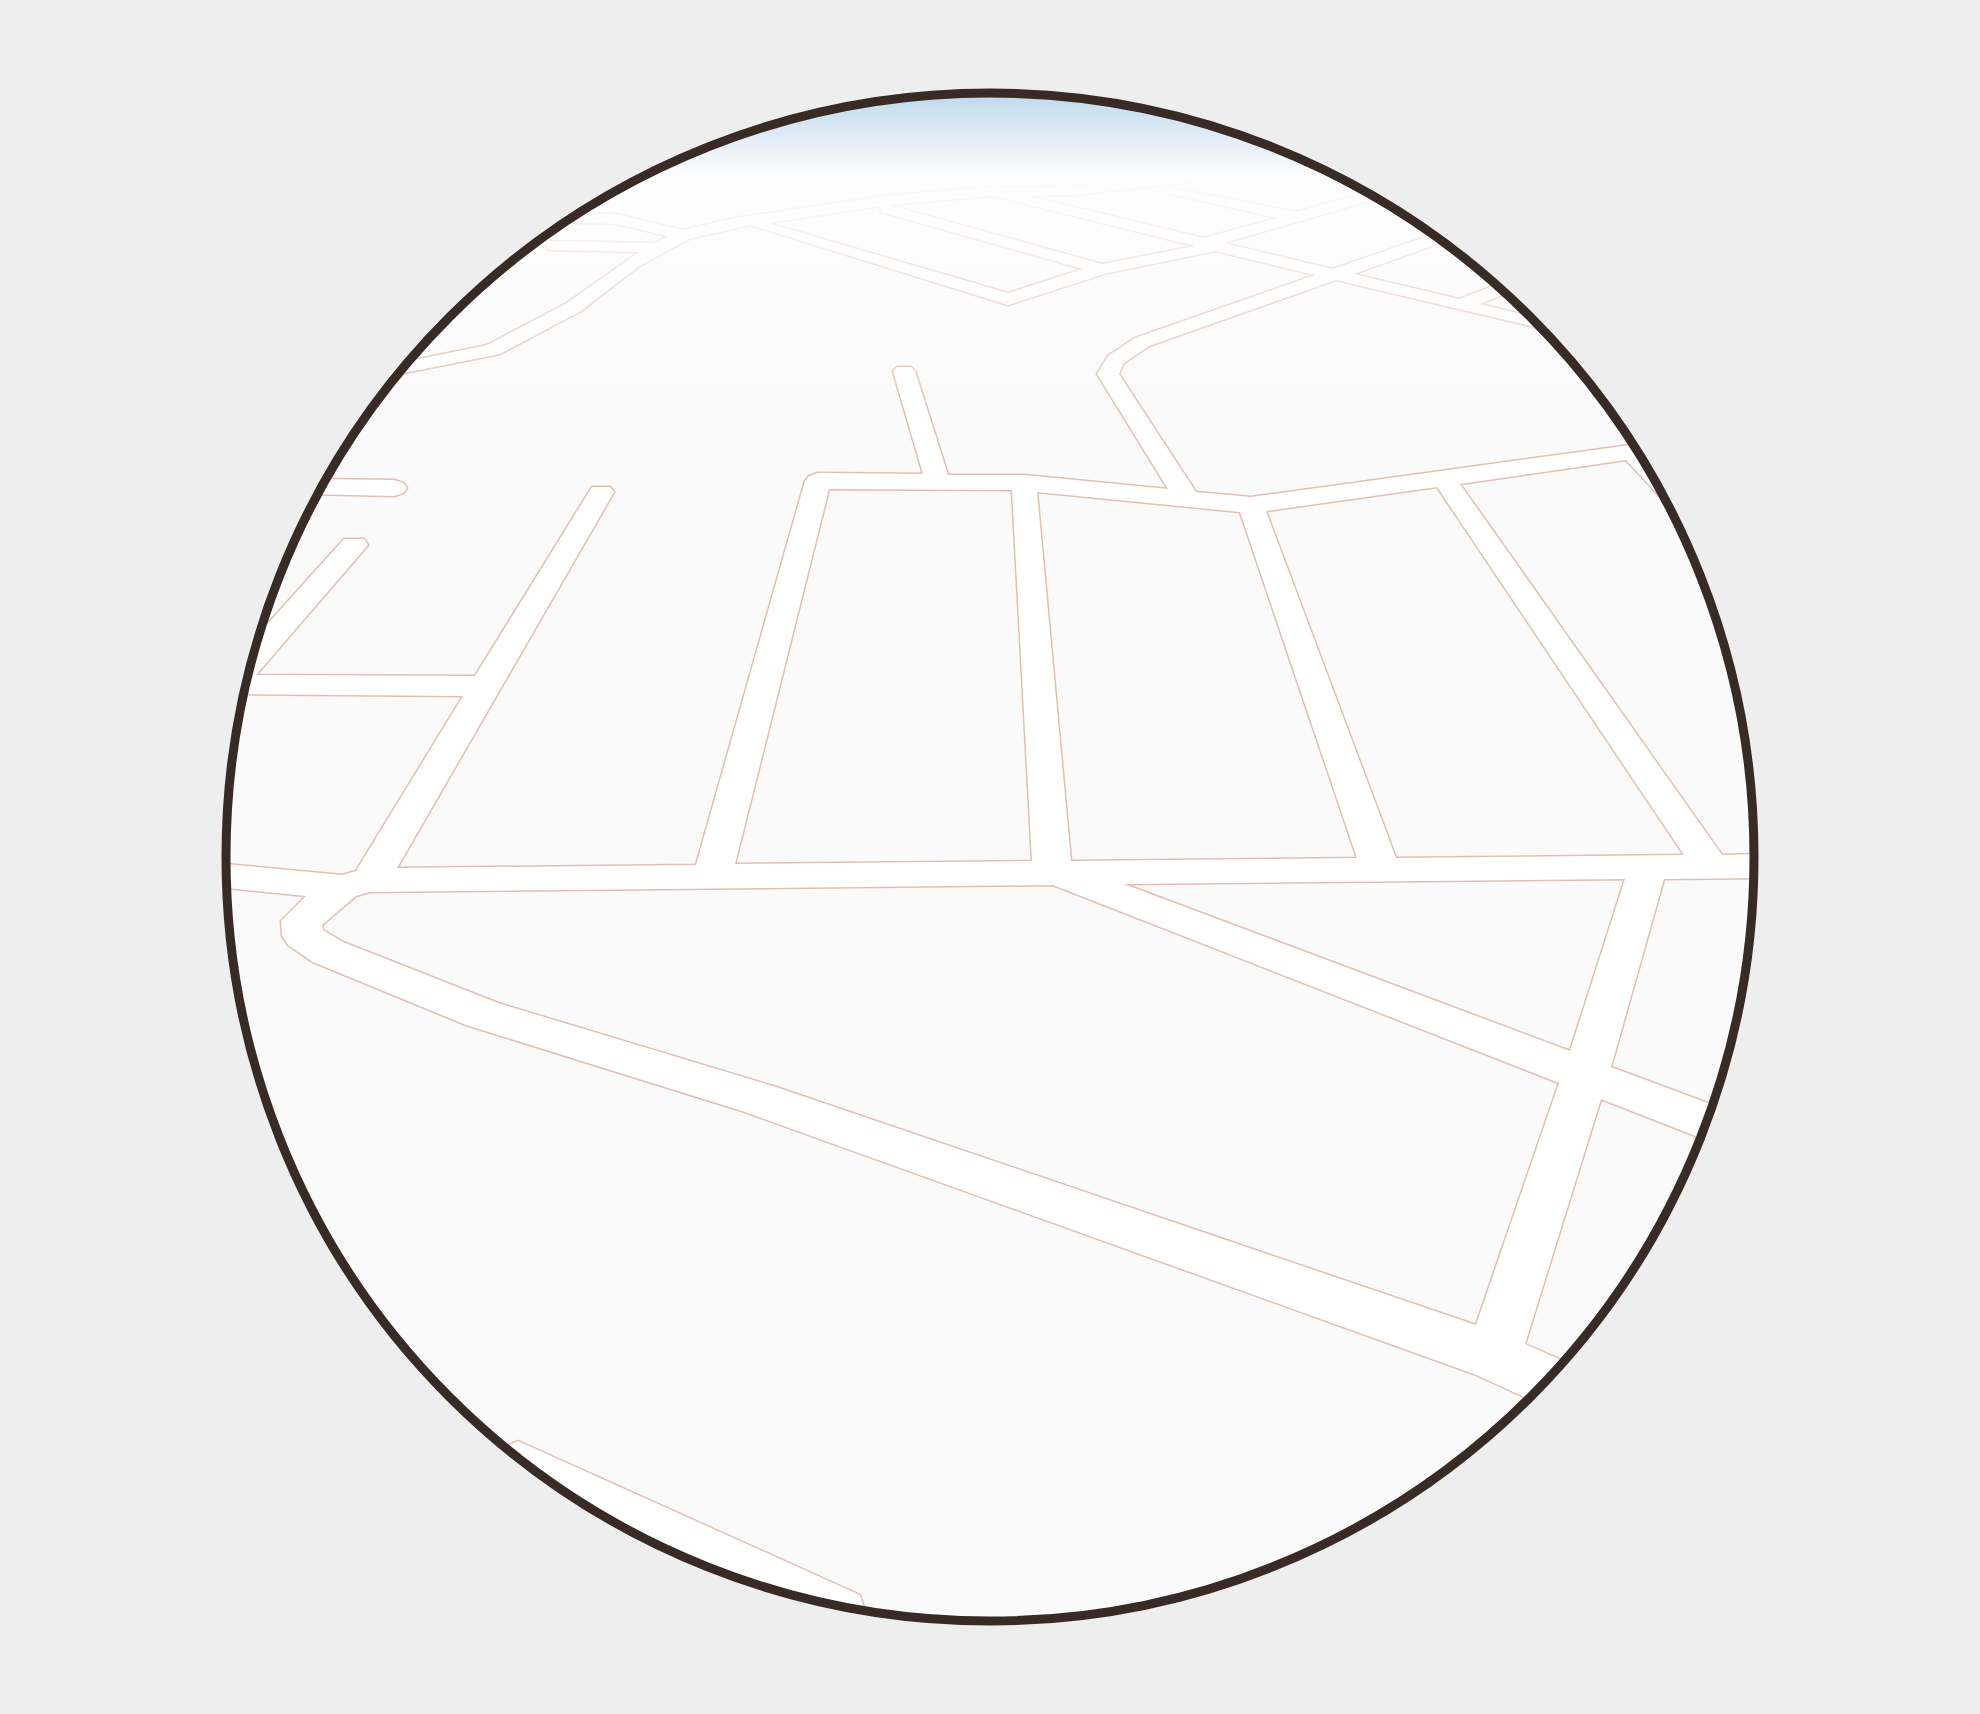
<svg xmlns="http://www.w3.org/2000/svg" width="1980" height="1714" viewBox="0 0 1980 1714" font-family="'Sofia Sans Condensed',sans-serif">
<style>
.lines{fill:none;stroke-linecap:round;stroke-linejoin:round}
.minor-casing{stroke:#e1c0b3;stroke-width:3}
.minor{fill:#fff;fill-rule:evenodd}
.rim{fill:none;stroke:#382b26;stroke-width:9}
</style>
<rect width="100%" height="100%" fill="#fafafa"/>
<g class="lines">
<defs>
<path id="minor" d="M717,173L710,177L656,182L629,174Z
M1196,173H1242L1235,177L1074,195L1028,196L1204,238L1277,218L1167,193V187L1296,212L1379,189L1390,195L1224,243L1333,269L1445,230L1454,238L1354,274L1459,299L1506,281L1516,289L1480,304L1549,321L1560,333L1336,280L1149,346L1124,363L1119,374L1196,492L1251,497L1645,443L1677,503L1664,501L1626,460L1460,484L1722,855L1766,854V857L1764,878L1664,879L1611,1067L1721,1108L1711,1142L1601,1099L1525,1344L1573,1365L1540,1404L1474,1374L742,1111L466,1025L313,962L288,945L282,936L281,921L306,896L216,887L215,863L342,875L356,871L463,696L232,694L246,648L344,539H364L368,545L256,675L475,676L592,487H610L614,492L397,868L696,865L805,481L809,476L818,473L923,474L893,371L897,367H911L915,371L948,475H1024L1168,489L1097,374L1108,356L1135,338L1315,275L1215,251L1104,274L1008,305L750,225L689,239L638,267L581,311L500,354L384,377L395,364L487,345L567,303L639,252L553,250L547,249V241L656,243L668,236L616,224L546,222L556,213L616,214L683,230L734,218L884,196L977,188L1074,187ZM992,196H993L1195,246L1102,264L889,205ZM880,206L881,212L1083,269L1008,293L768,223ZM1437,487L1684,855L1396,858L1266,511ZM829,489L1012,490L1032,861L735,864ZM1037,492L1240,512L1357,858L1071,861ZM1625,879L1570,1051L1124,884ZM1053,885L1559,1083L1476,1325L776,1087L498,1003L343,942L323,930L322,925L356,896L370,892Z
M1301,173H1350L1360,178L1308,177Z
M316,479L394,480L403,483L407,488L403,493L394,496L308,494Z
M518,1441L860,1595L868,1621L838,1618L692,1574L558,1502L496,1451Z"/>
</defs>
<!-- minor casing -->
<use href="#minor" class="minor-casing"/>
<!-- minor -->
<use href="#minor" class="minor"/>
</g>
<!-- sky -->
<linearGradient id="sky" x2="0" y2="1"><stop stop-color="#78aed8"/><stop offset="0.42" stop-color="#fdfdfd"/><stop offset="1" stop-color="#fdfdfd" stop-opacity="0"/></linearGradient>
<rect width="1980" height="413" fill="url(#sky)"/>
<!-- crop -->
<path d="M0 0H1980V1714H0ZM226 857a764 764 0 1 1 1528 0a764 764 0 1 1-1528 0Z" fill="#efeeee" fill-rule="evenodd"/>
<path class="rim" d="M226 857a764 764 0 1 1 1528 0a764 764 0 1 1-1528 0Z"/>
</svg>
